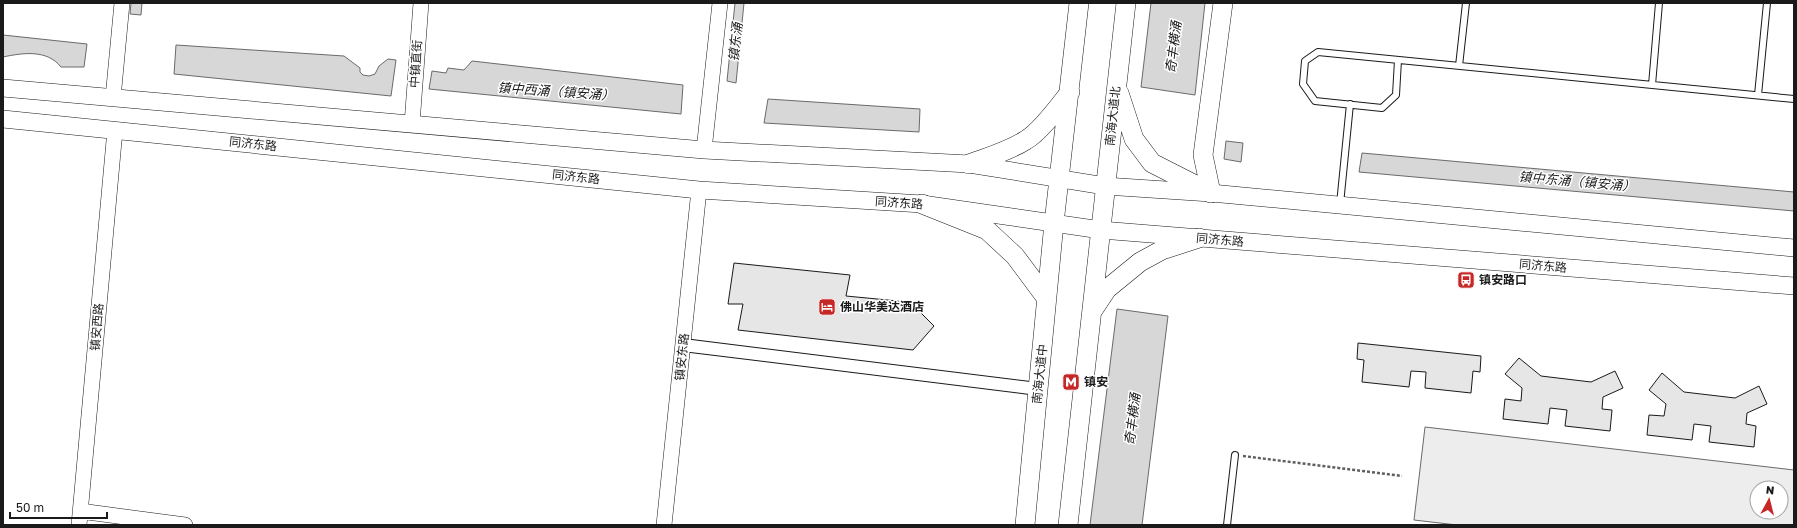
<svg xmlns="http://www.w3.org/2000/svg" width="1797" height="528" viewBox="0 0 1797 528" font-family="'Golos Text','Noto Sans SC',sans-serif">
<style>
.built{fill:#ededed;stroke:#6a6a6a;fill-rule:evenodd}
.water{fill:#d7d7d7;stroke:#6a6a6a}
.building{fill:#e6e6e6;stroke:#1a1a1a}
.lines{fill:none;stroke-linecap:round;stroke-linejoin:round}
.service-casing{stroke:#1a1a1a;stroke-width:8}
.minor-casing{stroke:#1a1a1a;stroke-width:14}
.tertiary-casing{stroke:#1a1a1a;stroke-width:16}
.secondary-casing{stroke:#1a1a1a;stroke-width:18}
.trunk-casing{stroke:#1a1a1a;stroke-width:20}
.path{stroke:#5f5f5f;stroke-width:2.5;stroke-dasharray:3 2;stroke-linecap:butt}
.service{stroke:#fff;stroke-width:6}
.minor{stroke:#fff;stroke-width:12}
.tertiary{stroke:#fff;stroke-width:15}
.secondary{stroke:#fff;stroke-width:17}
.trunk{stroke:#fff;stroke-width:19}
.labels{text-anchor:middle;stroke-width:3;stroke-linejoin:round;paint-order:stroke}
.street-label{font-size:12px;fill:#1a1a1a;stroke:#fff}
.poi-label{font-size:12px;font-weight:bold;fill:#1a1a1a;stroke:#fff;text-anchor:start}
.water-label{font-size:13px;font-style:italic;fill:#1a1a1a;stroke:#fff}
</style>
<rect width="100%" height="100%" fill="#fff"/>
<!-- built -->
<path class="built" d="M1425,427L1794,470V525H1457L1414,520ZM1757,488H1781V512H1757Z"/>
<!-- water -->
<path class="water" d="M131,3H142L141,15L130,14Z
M735,3H744L736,83L727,81Z
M1151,3H1205L1195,95L1141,87Z
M3,35L87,44L84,67H61C47,49 22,53 3,57Z
M176,45L344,56L360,68V72L363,75L369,76L375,74L379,66L388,59L396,60L391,96L174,74Z
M472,61L683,85L681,114L429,89L432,71L446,73L448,68L464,70Z
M768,99L920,109L919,132L764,123Z
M1226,141L1243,143L1241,162L1224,159Z
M1362,153L1794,192V211L1359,172Z
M1117,309L1168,316L1142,525H1090Z"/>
<!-- building -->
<path class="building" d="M734,263L850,275L846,296L898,301L917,309L934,326L913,350L738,330L743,304H728Z
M1358,343L1481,356L1480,372L1473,371L1471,393L1425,388L1426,372L1411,371L1409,387L1362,382L1364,360L1357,359Z
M1519,358L1541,376L1591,382L1615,371L1623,388L1603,397L1602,409L1612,410L1610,431L1565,426L1567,410L1550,408L1548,424L1503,419L1505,399L1521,401L1522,388L1505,374Z
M1662,373L1684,392L1735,398L1759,386L1767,404L1747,413L1746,424L1756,426L1754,447L1709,442L1711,426L1694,424L1692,440L1647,435L1649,415L1664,416L1666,404L1649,390Z"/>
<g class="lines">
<defs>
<path id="service" d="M1398,60L1396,95L1382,108L1315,101L1303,84L1305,61L1318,52L1794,99
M1459,66L1466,3
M1652,85L1659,3
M1758,95L1767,3
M1340,204L1350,104
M1227,525L1235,455"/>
<path id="minor" d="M683,345L1038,389"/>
<path id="tertiary" d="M113,98L122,3
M412,124L421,3
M704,150L720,3
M80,511L185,525
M79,525L115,130
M664,525L699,190"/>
<path id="secondary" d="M3,88L704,150L969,164L1105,186L1211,193L1794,248
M3,119L699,190L922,204L1101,230L1794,286"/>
<path id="trunk" d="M1119,93L1134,139L1152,163L1211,193
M969,164C988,157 1009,151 1026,140C1041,131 1059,106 1070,92
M1211,193L1203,155L1223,3
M922,204L987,230L1015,256L1047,299
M1093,310L1107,289L1140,262L1162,250L1199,238
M1025,525L1054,223L1079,3
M1068,525L1126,3"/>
</defs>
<!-- service casing -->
<use href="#service" class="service-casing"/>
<!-- minor casing -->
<use href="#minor" class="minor-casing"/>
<!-- tertiary casing -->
<use href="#tertiary" class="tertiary-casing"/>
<!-- secondary casing -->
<use href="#secondary" class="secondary-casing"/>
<!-- trunk casing -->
<use href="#trunk" class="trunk-casing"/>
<!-- path -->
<path class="path" d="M1243,456L1402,476"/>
<!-- service -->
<use href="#service" class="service"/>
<!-- minor -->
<use href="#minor" class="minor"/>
<!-- tertiary -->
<use href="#tertiary" class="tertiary"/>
<!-- secondary -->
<use href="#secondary" class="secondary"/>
<!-- trunk -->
<use href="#trunk" class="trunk"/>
</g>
<!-- icons -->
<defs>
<symbol id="bus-square" viewBox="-11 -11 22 22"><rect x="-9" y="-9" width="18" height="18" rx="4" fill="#c62828" stroke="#fff"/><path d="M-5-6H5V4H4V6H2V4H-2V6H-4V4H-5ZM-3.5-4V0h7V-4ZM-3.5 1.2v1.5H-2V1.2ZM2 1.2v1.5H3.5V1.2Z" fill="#fff"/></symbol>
<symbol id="hotel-square" viewBox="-11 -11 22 22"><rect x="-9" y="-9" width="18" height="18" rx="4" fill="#c62828" stroke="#fff"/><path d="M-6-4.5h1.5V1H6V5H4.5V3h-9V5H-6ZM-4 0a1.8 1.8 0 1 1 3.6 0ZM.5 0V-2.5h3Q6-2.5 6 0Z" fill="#fff"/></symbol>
<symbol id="metro-square" viewBox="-11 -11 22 22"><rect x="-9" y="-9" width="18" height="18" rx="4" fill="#c62828" stroke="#fff"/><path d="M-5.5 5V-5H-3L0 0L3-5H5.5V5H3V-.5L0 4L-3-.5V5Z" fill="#fff"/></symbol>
</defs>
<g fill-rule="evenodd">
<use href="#bus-square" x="1456" y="270" width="20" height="20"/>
<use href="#hotel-square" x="817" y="297" width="20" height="20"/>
<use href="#metro-square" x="1061" y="372" width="20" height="20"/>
</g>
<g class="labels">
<!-- street labels -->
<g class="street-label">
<text transform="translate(416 64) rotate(-86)" y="4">中镇直街</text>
<text transform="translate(1113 116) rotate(-84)" y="4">南海大道北</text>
<text transform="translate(253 144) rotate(6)" y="4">同济东路</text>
<text transform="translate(576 177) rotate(6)" y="4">同济东路</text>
<text transform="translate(899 203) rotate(4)" y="4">同济东路</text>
<text transform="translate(1220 240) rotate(5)" y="4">同济东路</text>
<text transform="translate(1543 266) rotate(5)" y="4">同济东路</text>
<text transform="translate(97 327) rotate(-85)" y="4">镇安西路</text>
<text transform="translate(682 357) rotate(-84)" y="4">镇安东路</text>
<text transform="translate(1040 374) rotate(-84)" y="4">南海大道中</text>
</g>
<!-- poi labels -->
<g class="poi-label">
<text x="1479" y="284">镇安路口</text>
<text x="840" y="311">佛山华美达酒店</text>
<text x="1084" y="386">镇安</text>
</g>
<!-- water labels -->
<g class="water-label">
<text transform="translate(735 42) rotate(-84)" y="5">镇东涌</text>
<text transform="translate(1173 47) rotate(-83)" y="5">奇丰横涌</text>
<text transform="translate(556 91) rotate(4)" y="5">镇中西涌（镇安涌）</text>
<text transform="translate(1577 181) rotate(5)" y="5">镇中东涌（镇安涌）</text>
<text transform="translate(1132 419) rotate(-83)" y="5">奇丰横涌</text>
</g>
</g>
<!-- border -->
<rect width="1797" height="528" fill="none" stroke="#1a1a1a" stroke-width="8"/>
<!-- north arrow -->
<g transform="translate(1769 500) rotate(7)"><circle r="19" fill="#ffffff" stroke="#a3a3a3"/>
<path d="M0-3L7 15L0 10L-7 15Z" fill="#c62828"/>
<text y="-6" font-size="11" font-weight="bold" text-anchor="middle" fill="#1a1a1a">N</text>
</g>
<!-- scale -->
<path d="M10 512v6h97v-6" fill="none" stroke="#1a1a1a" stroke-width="2"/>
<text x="16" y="512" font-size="12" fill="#1a1a1a" stroke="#ffffff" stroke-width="3" paint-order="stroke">50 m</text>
</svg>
